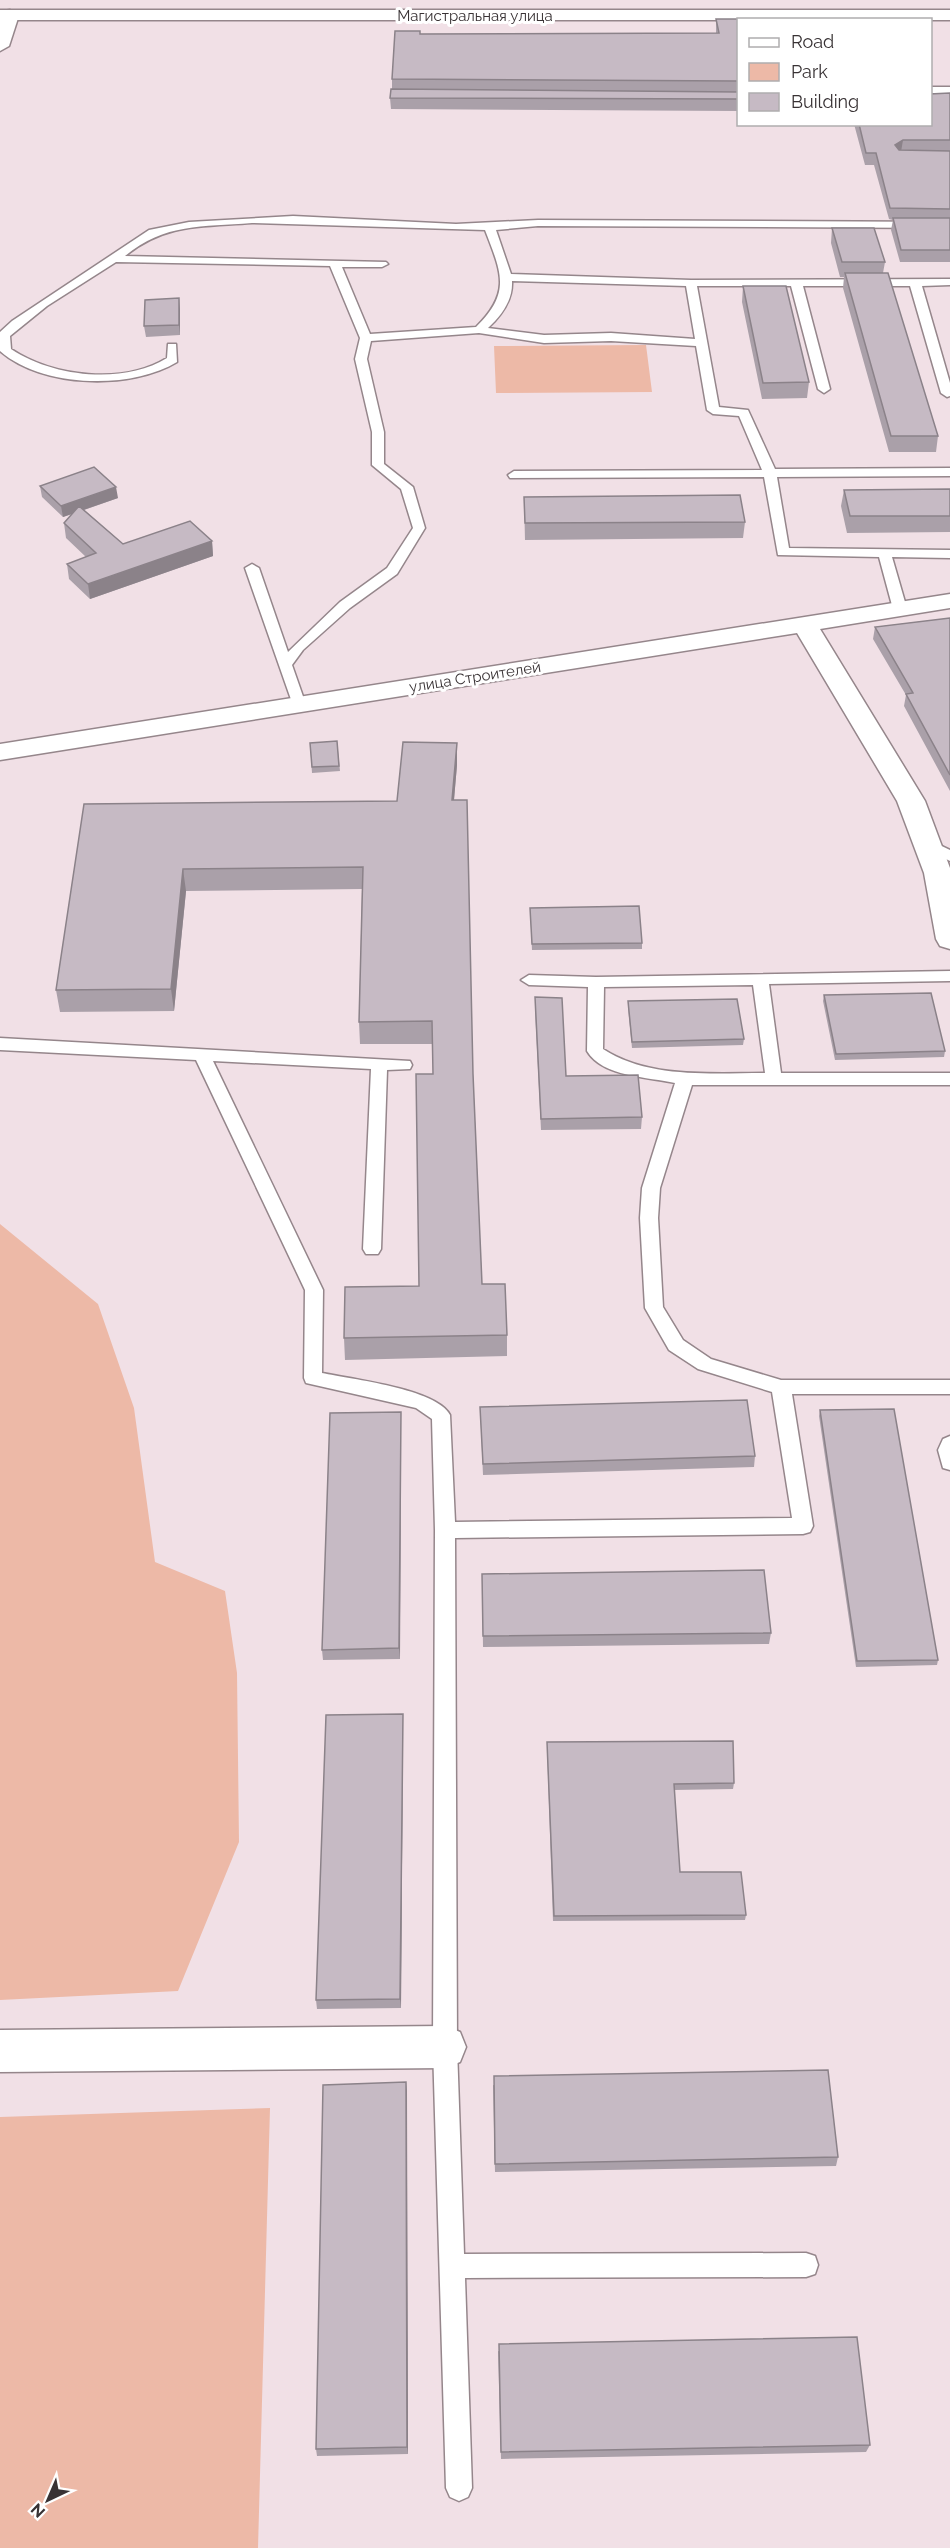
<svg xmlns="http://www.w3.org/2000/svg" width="950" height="2548" viewBox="0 0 950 2548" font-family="Raleway,sans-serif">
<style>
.green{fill:#edb9a7}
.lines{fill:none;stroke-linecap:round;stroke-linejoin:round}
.lane-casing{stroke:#95868b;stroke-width:3}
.street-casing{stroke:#95868b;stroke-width:3}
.secondary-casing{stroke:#95868b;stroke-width:3}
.primary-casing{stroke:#95868b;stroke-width:3}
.lane{fill:#fff;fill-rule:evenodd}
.street{fill:#fff;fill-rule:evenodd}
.secondary{fill:#fff;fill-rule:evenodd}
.primary{fill:#fff;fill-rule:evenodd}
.wall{fill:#aaa0a9}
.shaded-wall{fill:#8b8289}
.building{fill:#c6bac4;stroke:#8b8289;stroke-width:1.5}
.labels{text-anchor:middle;stroke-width:6;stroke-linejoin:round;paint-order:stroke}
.far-street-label{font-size:15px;fill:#383234;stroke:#fff}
</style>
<rect width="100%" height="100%" fill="#f1e0e6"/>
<!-- green -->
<path class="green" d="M646,345L652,392L496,393L494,346Z
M0,1224L98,1304L134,1408L155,1562L225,1591L237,1673L239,1842L178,1991L0,2000Z
M270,2108L258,2548H0V2117Z"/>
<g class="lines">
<defs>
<path id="lane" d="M930,87H950V93H930Z
M293,216L456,224L538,220L950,222V228L538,226L496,230L511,274L691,280L950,279V285L922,286L950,383V396L947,397L941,393L910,286H803L830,389L824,393L818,389L791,286H697L719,407L748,410L775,469L950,468V476L777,477L789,548L950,550V558L892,557L907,609L900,613L893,609L879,557L778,555L764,477L510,478L508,475L514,471L762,470L739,416L713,414L707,410L696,346L611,341L544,343L479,333L371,341L367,359L384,432V464L413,487L425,528L397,574L350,608L303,650L292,665L306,705L299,709L294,708L245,568L252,564L259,568L288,652L340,602L387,568L413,528L401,489L372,465V432L355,359L360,338L330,266L116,262L47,306L10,336L11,349C53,377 123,385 167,358L168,344H176L177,362C131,390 42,388 0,351V332L12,321L149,230L189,222ZM252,223L485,230C501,272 512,292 476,327L370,334L342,267H382L388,264L386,262L125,256C165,223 202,227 252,223ZM512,281L686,286L695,339L611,333L544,335L488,328C502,315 513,300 512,281Z
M927,839L950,850V861L922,847L919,844L922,841Z
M950,971V981L769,984L781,1073H950V1085H692L660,1188L658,1218L663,1307L683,1340L711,1359L781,1380H950V1394H792L813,1526L810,1532L803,1534L455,1538L457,2047L464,2254L806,2253L815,2256L818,2265L815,2274L806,2277L465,2278L472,2488L468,2497L459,2501L450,2497L446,2488L433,2047L435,1530L432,1419L416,1408L306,1383L304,1378L305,1290L196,1060L0,1050V1038L410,1061L412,1065L410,1069L387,1070L381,1249L378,1254H366L363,1249L371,1069L213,1061L323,1290L322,1373C351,1379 437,1389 450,1415L455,1522L792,1518L772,1392L698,1369L669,1350L645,1308L640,1218L642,1188L675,1083C649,1077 602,1077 587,1051L588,987L529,985L521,980L529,975L596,977ZM753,985L765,1073C712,1073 649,1079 603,1049L604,987Z
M950,1436V1470L943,1468L938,1450L943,1439Z"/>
<path id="street" d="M950,594V608L820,629L925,801L950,868V949L940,946L936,939L924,873L897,801L797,633L0,760V744Z
M445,2026L460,2032L466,2047L460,2062L445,2068L0,2072V2030Z"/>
<path id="secondary" d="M10,10L19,15L9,46L0,51V19L4,11Z"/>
<path id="primary" d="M0,10H950V20H0Z"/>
</defs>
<!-- lane casing -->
<use href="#lane" class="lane-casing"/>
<!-- street casing -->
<use href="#street" class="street-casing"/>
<!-- secondary casing -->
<use href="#secondary" class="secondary-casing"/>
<!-- primary casing -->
<use href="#primary" class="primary-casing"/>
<!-- lane -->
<use href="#lane" class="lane"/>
<!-- street -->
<use href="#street" class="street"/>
<!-- secondary -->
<use href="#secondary" class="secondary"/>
<!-- primary -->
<use href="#primary" class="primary"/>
</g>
<!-- wall -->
<path class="wall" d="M716,19L738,20V111L391,109L390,98L392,89V79L420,34L716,33Z
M950,93V262H900L891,230L893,220L889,219L874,165H865L854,124H930Z
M832,228L885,262L883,273L938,436L936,452H889L843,288L844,277H840L831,243Z
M743,286L809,382L807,398L762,399L742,302Z
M180,309V335L146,337L144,326Z
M40,486L118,498L84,510L123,544L212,541L213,556L90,599L69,579L67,564L86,557L66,538L64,523L72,514L63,517L42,497Z
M950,489V532L847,533L841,506L844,490Z
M524,497L745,522L743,538L525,540Z
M950,618V791L904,706L906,695L873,639L875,627Z
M337,741L340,771L312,773L310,743Z
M457,743V765L454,800L473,1074L482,1284L507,1335V1356L345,1360L344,1338L419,1286L433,1074V1044H360L359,1022L362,889L186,891L174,1011L60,1012L56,990L84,804L397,801Z
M530,908L642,943V949L532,950Z
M824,995L945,1051L944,1057L835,1060L823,1001Z
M535,997L566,1076L642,1117L641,1129L541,1130L535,1009Z
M628,1001L744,1039L743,1045L632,1048L628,1007Z
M480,1407L755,1456L754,1467L483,1475Z
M820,1410L938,1660L937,1665L856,1667L819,1416Z
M401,1423L400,1659L323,1660L322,1650Z
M482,1574L771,1633L769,1644L483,1647Z
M403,1724L401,2008L317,2009L316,2000Z
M547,1747L734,1783L733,1789L674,1790L680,1872L746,1915L745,1920L553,1921Z
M406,2082L408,2454L317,2456L316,2449Z
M493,2085L838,2157L836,2166L495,2172Z
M498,2351L870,2445L866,2452L501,2459Z"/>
<!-- shaded-wall -->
<path class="shaded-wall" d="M903,140L901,152L894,156L895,145Z
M179,298L180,309V335L179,325Z
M116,487L118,498L63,517L61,506Z
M212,541L213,556L90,599L88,584Z
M457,743V765L452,822V800Z
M183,869L186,891L174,1011L171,989Z
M401,1412V1423L400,1659L399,1648Z
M403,1714V1724L401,2008L400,1999Z
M406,2082L407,2091L408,2454L407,2447Z"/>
<!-- building -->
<path class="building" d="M716,19H748L738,20V81L392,79L395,31H420V34L719,33Z
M391,89L738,92V99L390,98Z
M950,93V140H903L895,145L899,150L950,151V209L890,208L876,153H866L859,124H930V94Z
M893,218H950V250H901Z
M832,228H874L885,262H842Z
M845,273H888L938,436H891Z
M743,286H786L809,382L763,383Z
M179,298V325L144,326L145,300Z
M94,467L116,487L61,506L40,486Z
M950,489V516H850L844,490Z
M740,495L745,522L525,523L524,497Z
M79,506L123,544L190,521L212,541L88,584L67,564L96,553L64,523Z
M950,618V775L906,694L913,693L875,627Z
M337,741L339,766L312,767L310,743Z
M403,742L457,743L452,800H467L473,1074L482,1284H505L507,1335L344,1338L345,1287L419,1286L416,1074H433L432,1021L359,1022L363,867L183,869L171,989L56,990L84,804L397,801Z
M639,906L642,943L532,944L530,908Z
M931,993L945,1051L836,1054L824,995Z
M535,997L562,998L566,1076L638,1075L642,1117L541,1119Z
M737,999L744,1039L632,1042L628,1001Z
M747,1400L755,1456L483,1464L480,1407Z
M894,1409L938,1660L857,1661L820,1410Z
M401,1412L399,1648L322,1650L330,1413Z
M764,1570L771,1633L483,1636L482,1574Z
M403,1714L400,1999L316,2000L326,1715Z
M733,1741L734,1783L674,1784L680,1872H741L746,1915L554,1916L547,1742Z
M828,2070L838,2157L495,2164L494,2076Z
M406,2082L407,2447L316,2449L323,2085Z
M857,2337L870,2445L501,2452L499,2344Z"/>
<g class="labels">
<!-- far-street labels -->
<g class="far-street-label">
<text x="475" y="21">Магистральная улица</text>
<text transform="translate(475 677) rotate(-9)" y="5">улица Строителей</text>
</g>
</g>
<!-- legend -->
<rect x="737" y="18" width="195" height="108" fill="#ffffff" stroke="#afadae" stroke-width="1.5"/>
<rect x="749" y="38" width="30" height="9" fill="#ffffff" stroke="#afadae" stroke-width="1.5"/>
<text x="791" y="48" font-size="18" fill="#383234">Road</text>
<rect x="749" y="63" width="30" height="18" fill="#edb9a7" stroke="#afadae" stroke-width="1.5"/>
<text x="791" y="78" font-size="18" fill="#383234">Park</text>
<rect x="749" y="93" width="30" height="18" fill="#c6bac4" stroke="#afadae" stroke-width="1.5"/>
<text x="791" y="108" font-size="18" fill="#383234">Building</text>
<!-- north arrow -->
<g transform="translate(48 2500) rotate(224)" stroke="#ffffff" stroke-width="4.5" paint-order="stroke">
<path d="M0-4.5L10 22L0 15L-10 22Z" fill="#383234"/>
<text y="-9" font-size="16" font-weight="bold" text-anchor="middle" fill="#383234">N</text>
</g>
</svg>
